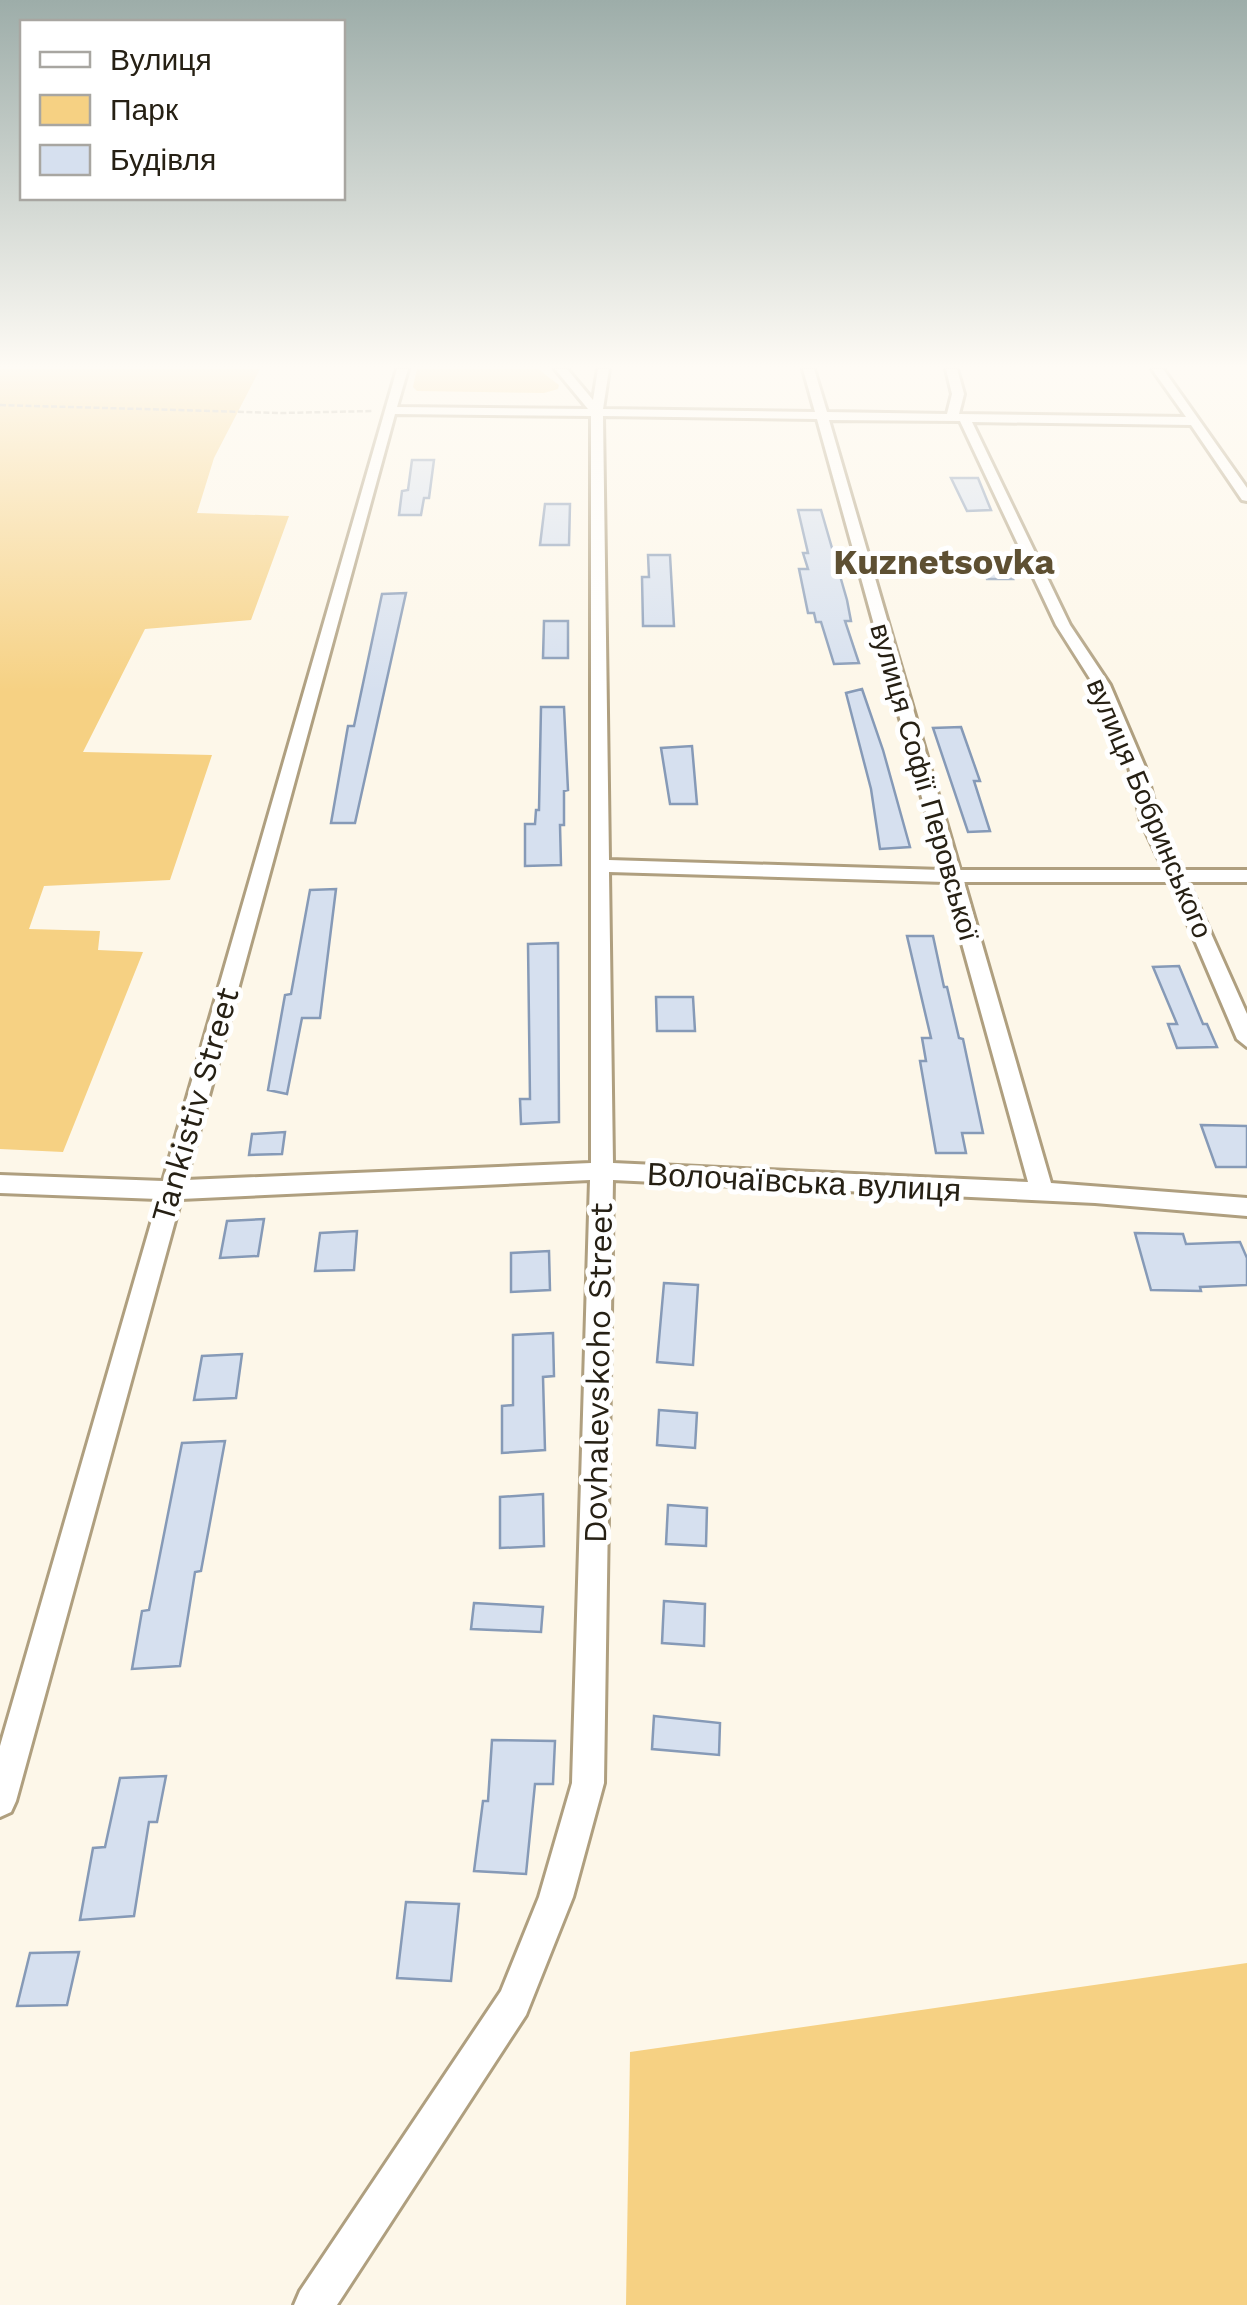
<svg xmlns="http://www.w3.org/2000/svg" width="1247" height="2305" viewBox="0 0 1247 2305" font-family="'Work Sans',sans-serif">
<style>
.green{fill:#f6d183}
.building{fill:#d6e0ef;stroke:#869ab7;stroke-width:2.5}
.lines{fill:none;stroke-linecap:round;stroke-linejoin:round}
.minor-casing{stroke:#af9f7f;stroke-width:6}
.path{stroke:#b0aa9d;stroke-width:2.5;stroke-dasharray:6 2.5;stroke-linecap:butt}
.minor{fill:#fff;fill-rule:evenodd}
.labels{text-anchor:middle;stroke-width:10;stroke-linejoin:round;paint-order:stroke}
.far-street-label{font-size:28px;fill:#262014;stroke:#fff}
.street-label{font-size:32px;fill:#262014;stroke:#fff}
.far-district-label{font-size:35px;font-weight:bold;fill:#5e5033;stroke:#fff}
</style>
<rect width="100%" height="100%" fill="#fdf7e9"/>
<!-- green -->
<path class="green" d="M0,369H260L214,458L197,513L289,516L251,620L145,629L83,752L212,755L170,880L44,886L29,929L100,931L98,950L143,952L63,1152L0,1149Z
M417,369H538L559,385L558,389L544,393L417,391L413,387Z
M1247,1963V2305H626L630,2052Z"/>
<!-- building -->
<path class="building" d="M412,460H434L429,498H424L421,515H399L402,491L408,490Z
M951,478H978L991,510L967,511Z
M545,504H570L569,545H540Z
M798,510H821L847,600L851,621H845L859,663L834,664L821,622H816L814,613H808L799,569H808L803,553H808Z
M648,555H670L674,626H643L642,577H649Z
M979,558H1005L1013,579H987Z
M406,593L355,823H331L348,726H354L382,594Z
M544,621H568V658H543Z
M862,689L883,750L910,847L880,849L871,789L846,693Z
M541,707H564L568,790L564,791V825H560L561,865L525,866V824H535L536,810H539Z
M961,727L980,781H974L990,831L968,832L933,728Z
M692,746L697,804H670L661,748Z
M336,889L320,1018H302L287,1094L268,1090L285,995L291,994L310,890Z
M907,936H933L944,987H947L959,1038L963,1039L983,1133H962L966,1153H936L920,1061H926L922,1038H931Z
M558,943L559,1122L521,1124L520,1099H530L528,944Z
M1179,966L1203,1024H1207L1217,1047L1177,1048L1168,1024H1177L1153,967Z
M656,997H693L695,1031H657Z
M1201,1125L1247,1126V1167H1216Z
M285,1132L282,1154L249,1155L252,1134Z
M264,1219L258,1256L220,1258L227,1221Z
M357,1231L354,1270L315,1271L320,1233Z
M1135,1233L1183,1234L1186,1244L1240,1242L1247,1258V1285L1200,1287L1201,1291L1151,1290Z
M549,1251L550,1290L511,1292V1253Z
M664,1283L698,1285L693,1365L657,1362Z
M553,1333L554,1376L543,1377L545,1450L502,1453V1406L513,1405V1335Z
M242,1354L236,1398L194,1400L202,1356Z
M659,1410L697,1413L695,1448L657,1445Z
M225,1441L201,1571L195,1572L180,1666L132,1669L142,1611L149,1610L182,1443Z
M543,1494L544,1546L500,1548V1497Z
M668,1505L707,1508L706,1546L666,1544Z
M664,1601L705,1604L704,1646L662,1643Z
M474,1603L543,1607L541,1632L471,1629Z
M654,1716L720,1723L719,1755L652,1749Z
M492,1740L555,1741L553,1784H535L526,1874L474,1871L483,1801H488Z
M166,1776L157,1822H149L134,1916L80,1920L93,1848L105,1847L120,1778Z
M406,1902L459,1904L451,1981L397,1978Z
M79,1952L67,2005L17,2006L30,1953Z"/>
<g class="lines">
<defs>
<path id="minor" d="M397,369H408L397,407L588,409L555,369H567L593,400L598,369H609L603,409L815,412L803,369H814L827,412L947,414L952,394L946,369H957L964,394L959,414L1186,417L1152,369H1163L1247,488V501L1242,500L1191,425L972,422L1070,625L1110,685L1145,767L1159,821L1183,870H1247V882H1188L1247,1014V1047L1237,1039L1170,882H964L1051,1183L1247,1198V1216L1095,1203L613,1180L604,1783L573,1897L526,2015L337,2305H294L300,2291L501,1991L539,1897L572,1783L590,1180L181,1199L16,1801L11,1812L0,1817V1746L158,1199L0,1193V1175L163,1181ZM395,414L591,416V1163L186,1180ZM603,416L817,419L942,870L609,860ZM829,420L960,421L1056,625L1094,685L1129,767L1141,821L1164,870H960ZM609,872L945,882L1028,1182L613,1163Z"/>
</defs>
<!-- minor casing -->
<use href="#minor" class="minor-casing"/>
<!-- path -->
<path class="path" d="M0,405L281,413L372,411"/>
<!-- minor -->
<use href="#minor" class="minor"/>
</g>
<!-- sky -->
<linearGradient id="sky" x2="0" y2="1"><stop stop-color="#9dada9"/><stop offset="0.53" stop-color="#fefbf5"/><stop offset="1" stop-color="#fefbf5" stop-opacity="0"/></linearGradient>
<rect width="1247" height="692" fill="url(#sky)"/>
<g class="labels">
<!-- far-street labels -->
<g class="far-street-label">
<text transform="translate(925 782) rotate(74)" y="10">вулиця Софії Перовської</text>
<text transform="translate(1150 808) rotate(67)" y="10">вулиця Бобринського</text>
</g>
<!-- street labels -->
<g class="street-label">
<text transform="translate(195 1105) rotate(-74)" y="11">Tankistiv Street</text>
<text transform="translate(804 1182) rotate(3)" y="11">Волочаївська вулиця</text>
<text transform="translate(598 1373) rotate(-89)" y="11">Dovhalevskoho Street</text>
</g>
<!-- far-district labels -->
<g class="far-district-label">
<text x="944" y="574">Kuznetsovka</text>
</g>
</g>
<!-- legend -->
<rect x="20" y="20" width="325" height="180" fill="#ffffff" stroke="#a8a6a1" stroke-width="2.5"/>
<rect x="40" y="52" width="50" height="15" fill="#ffffff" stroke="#a8a6a1" stroke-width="2.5"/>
<text x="110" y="70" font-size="30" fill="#262014">Вулиця</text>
<rect x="40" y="95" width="50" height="30" fill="#f6d183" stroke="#a8a6a1" stroke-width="2.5"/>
<text x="110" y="120" font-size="30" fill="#262014">Парк</text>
<rect x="40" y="145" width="50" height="30" fill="#d6e0ef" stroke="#a8a6a1" stroke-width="2.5"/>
<text x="110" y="170" font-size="30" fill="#262014">Будівля</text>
</svg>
